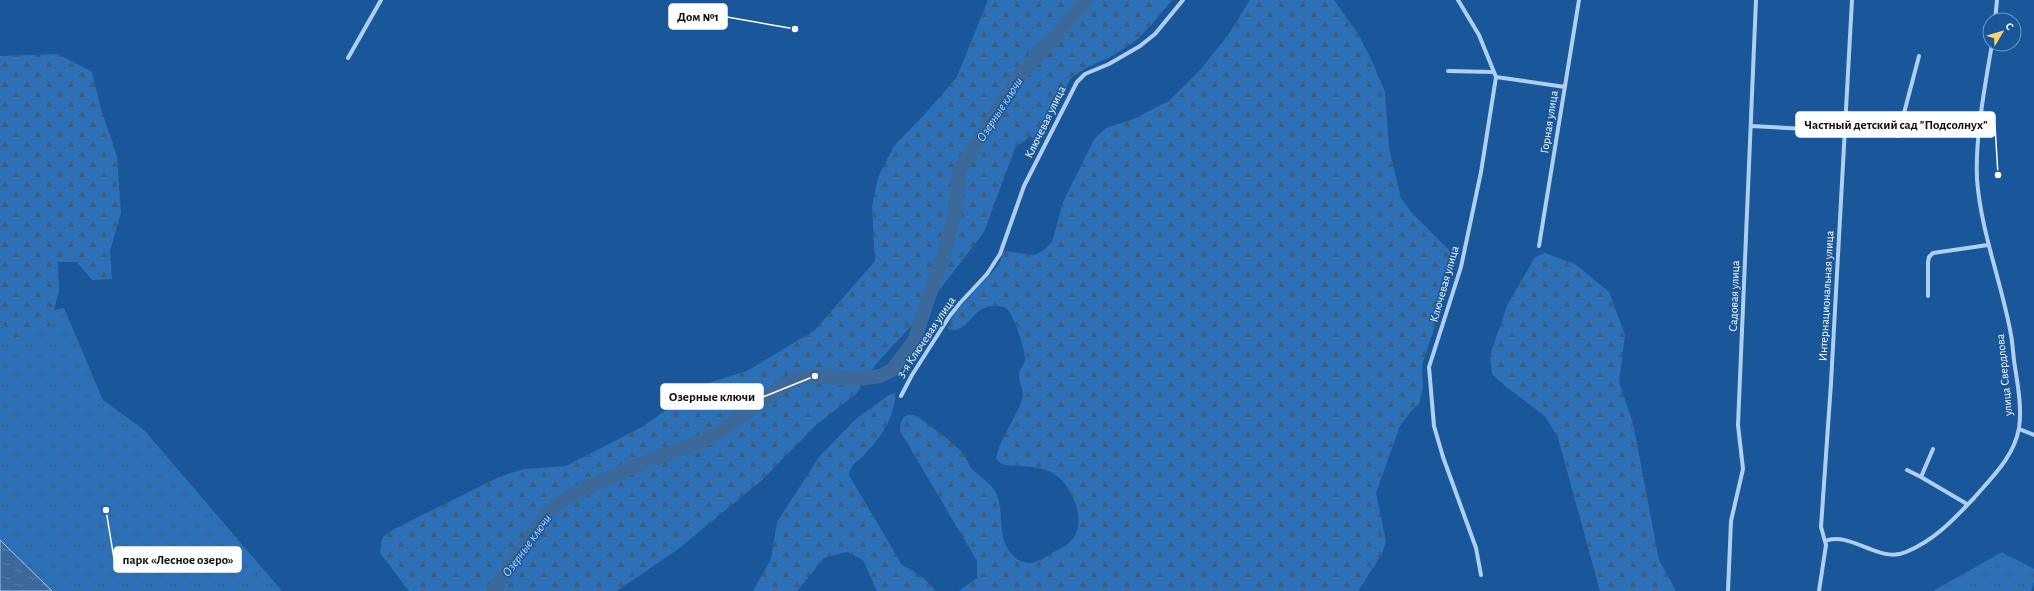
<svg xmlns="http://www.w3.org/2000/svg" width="2034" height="591" viewBox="0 0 2034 591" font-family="'Alegreya Sans',sans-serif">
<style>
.grass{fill:url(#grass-tufts)}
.forest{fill:url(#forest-firs)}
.water{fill:url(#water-ripples);stroke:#a2cbf4}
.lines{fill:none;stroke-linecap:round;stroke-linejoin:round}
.river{stroke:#3c6999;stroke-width:14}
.minor{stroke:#afcff1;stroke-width:4}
.labels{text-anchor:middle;stroke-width:3;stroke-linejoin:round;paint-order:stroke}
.street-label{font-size:12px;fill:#fff;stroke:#19569a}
.water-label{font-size:13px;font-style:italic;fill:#bbd9f8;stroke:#19569a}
.leader{fill:none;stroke:#fff;stroke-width:1.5}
.callout-dot{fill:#fff;stroke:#19569a;stroke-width:1.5}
.callout{fill:#fff;stroke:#fff;stroke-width:1.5}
.callout-label{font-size:13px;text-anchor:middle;font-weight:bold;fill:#111}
</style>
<defs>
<pattern id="grass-tufts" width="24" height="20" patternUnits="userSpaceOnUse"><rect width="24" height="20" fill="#2c71b8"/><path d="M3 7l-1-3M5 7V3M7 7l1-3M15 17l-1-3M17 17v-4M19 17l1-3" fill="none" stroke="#3e5d7d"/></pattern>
<pattern id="forest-firs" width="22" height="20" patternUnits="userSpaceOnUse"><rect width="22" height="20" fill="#2c71b8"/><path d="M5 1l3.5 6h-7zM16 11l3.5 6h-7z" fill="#3e5d7d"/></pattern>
<pattern id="water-ripples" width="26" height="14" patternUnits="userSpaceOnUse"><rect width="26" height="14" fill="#3c6999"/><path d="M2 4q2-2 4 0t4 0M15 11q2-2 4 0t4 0" fill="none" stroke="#5980a8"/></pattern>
</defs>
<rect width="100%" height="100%" fill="#19569a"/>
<!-- grass -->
<path class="grass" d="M64,308L103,400L144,430L282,591H0V322Z
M2002,552L2034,569V582L2031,591H1933Z"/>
<!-- forest -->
<path class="forest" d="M988,0H1172L1155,21L1138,39L1114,55L1086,68L1071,78L1038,142L1030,136L1015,148L984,232L914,323L876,364L856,394L816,425L761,481L677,550L617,591H409L380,553L382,538L394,529L501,476L524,469L566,466L642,427L692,392L708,383L747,371L815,330L875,261L872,207L878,177L894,146L925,114L957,77Z
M1250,0H1334L1358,34L1372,61L1385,92L1389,148L1401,198L1413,214L1450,251V259L1443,277L1433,313L1436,320L1434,329L1422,365L1423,388L1419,404L1411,411L1400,426L1376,493L1386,541L1382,554L1358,591H959L977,578V561L900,431C901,418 904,412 917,416C932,428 949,439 962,452C967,457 968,465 973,470C980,477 990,483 995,491C1007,514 993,544 1019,560C1029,566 1038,562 1047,556C1054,551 1064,548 1070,542C1080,532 1080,518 1076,505C1061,465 1041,468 1004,465L999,462L996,458C1000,438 1016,419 1022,399C1025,392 1019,383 1019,375C1019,369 1025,365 1025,358C1025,350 1013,312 1006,308C1003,306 998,306 994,306C971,306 969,335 948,329C950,312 987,281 998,265C1001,261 1002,255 1004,251L1034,255L1043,251L1052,242L1063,202L1094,139L1106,128L1131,120L1169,101L1201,69L1228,35Z
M58,54L92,72L101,109L117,156L121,213L110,251L112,279L92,280L77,262H58L59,291L49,329L16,339L2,321H0V56Z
M1545,253L1575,264L1609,292L1625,335L1619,382L1633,423L1659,560L1676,591H1600L1558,438L1545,416L1505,386L1492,374L1490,355L1507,306L1535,257Z
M896,393C894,418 881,438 863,456C856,463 851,464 849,475L902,565C915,572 927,578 935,591H877L863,560L847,552L824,558L797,591H753L771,559L777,522L819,457L857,418L889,395Z"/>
<!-- water -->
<path class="water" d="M0,540L52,591H0Z"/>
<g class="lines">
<!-- river -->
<path class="river" d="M493,591L546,515L560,502L578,492L649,460L693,445L720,432L776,390L798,378L815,376L859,379L880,376L892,370L914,341L945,250L956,208L959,171L1021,74L1087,0"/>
<!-- minor -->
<path class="minor" d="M1458,0L1479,35L1496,77L1481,172L1461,267L1429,367L1434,426L1443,457L1476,548L1481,575
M1995,20L1997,0
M348,58L381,0
M1448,71L1493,72
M1496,77L1565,87
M1903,117L1980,127
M1751,126L1844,131
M1898,136L1919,56
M1539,246L1579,0
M1928,296V262L1929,257L1933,253L1988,245
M901,396L912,375L949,317L960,303L987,274L1000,254L1024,186L1077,82L1085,74L1109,64L1140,46L1155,34L1183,0
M2019,429L2034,435
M1933,449L1921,477L1967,504
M1907,470L1921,477
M1825,541C1852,531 1879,564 1906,552C1935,540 1953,520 1974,498C1992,477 2014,457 2019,428C2022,409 2018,386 2015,367C2013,356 2013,345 2011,335C2002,283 1981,233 1977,179C1975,137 1985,86 1992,44
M1728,591L1731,521L1743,469L1738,425L1756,0
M1819,591L1826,545L1821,527L1831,383L1852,0"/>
</g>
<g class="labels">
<!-- street labels -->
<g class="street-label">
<text transform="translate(1045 122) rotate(-64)" y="4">Ключевая улица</text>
<text transform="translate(1549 122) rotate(-81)" y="4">Горная улица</text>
<text transform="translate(1444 284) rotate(-74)" y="4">Ключевая улица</text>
<text transform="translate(1734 296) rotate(-88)" y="4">Садовая улица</text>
<text transform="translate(1826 296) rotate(-87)" y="4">Интернациональная улица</text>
<text transform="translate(926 337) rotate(-56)" y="4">3-я Ключевая улица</text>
<text transform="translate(2004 375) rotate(-96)" y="4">улица Свердлова</text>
</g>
<!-- water labels -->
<g class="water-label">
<text transform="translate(999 109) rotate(-57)" y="5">Озерные ключи</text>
<text transform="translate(526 545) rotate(-54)" y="5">Озерные ключи</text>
</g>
</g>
<!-- callouts -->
<path class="leader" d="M795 29L727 17M1998 175L1995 125M815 376L763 397M106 510L114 559"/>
<g class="callout-dot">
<circle cx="795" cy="29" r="4"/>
<circle cx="1998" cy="175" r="4"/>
<circle cx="815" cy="376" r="4"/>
<circle cx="106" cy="510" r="4"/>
</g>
<g class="callout">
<rect x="669" y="4" width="58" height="25" rx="4"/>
<rect x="1796" y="112" width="199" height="25" rx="4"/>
<rect x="661" y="384" width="102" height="25" rx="4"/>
<rect x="114" y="547" width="127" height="25" rx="4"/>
</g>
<g class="callout-label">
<text x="698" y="21">Дом №1</text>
<text x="1896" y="129">Частный детский сад "Подсолнух"</text>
<text x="712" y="401">Озерные ключи</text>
<text x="178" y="564">парк «Лесное озеро»</text>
</g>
<!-- north arrow -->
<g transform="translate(2002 32) rotate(52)"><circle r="19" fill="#19569a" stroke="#759ac2"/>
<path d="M0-3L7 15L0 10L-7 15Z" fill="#ffd06f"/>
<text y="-6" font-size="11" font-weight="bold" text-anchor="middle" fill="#ffffff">С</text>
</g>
</svg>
